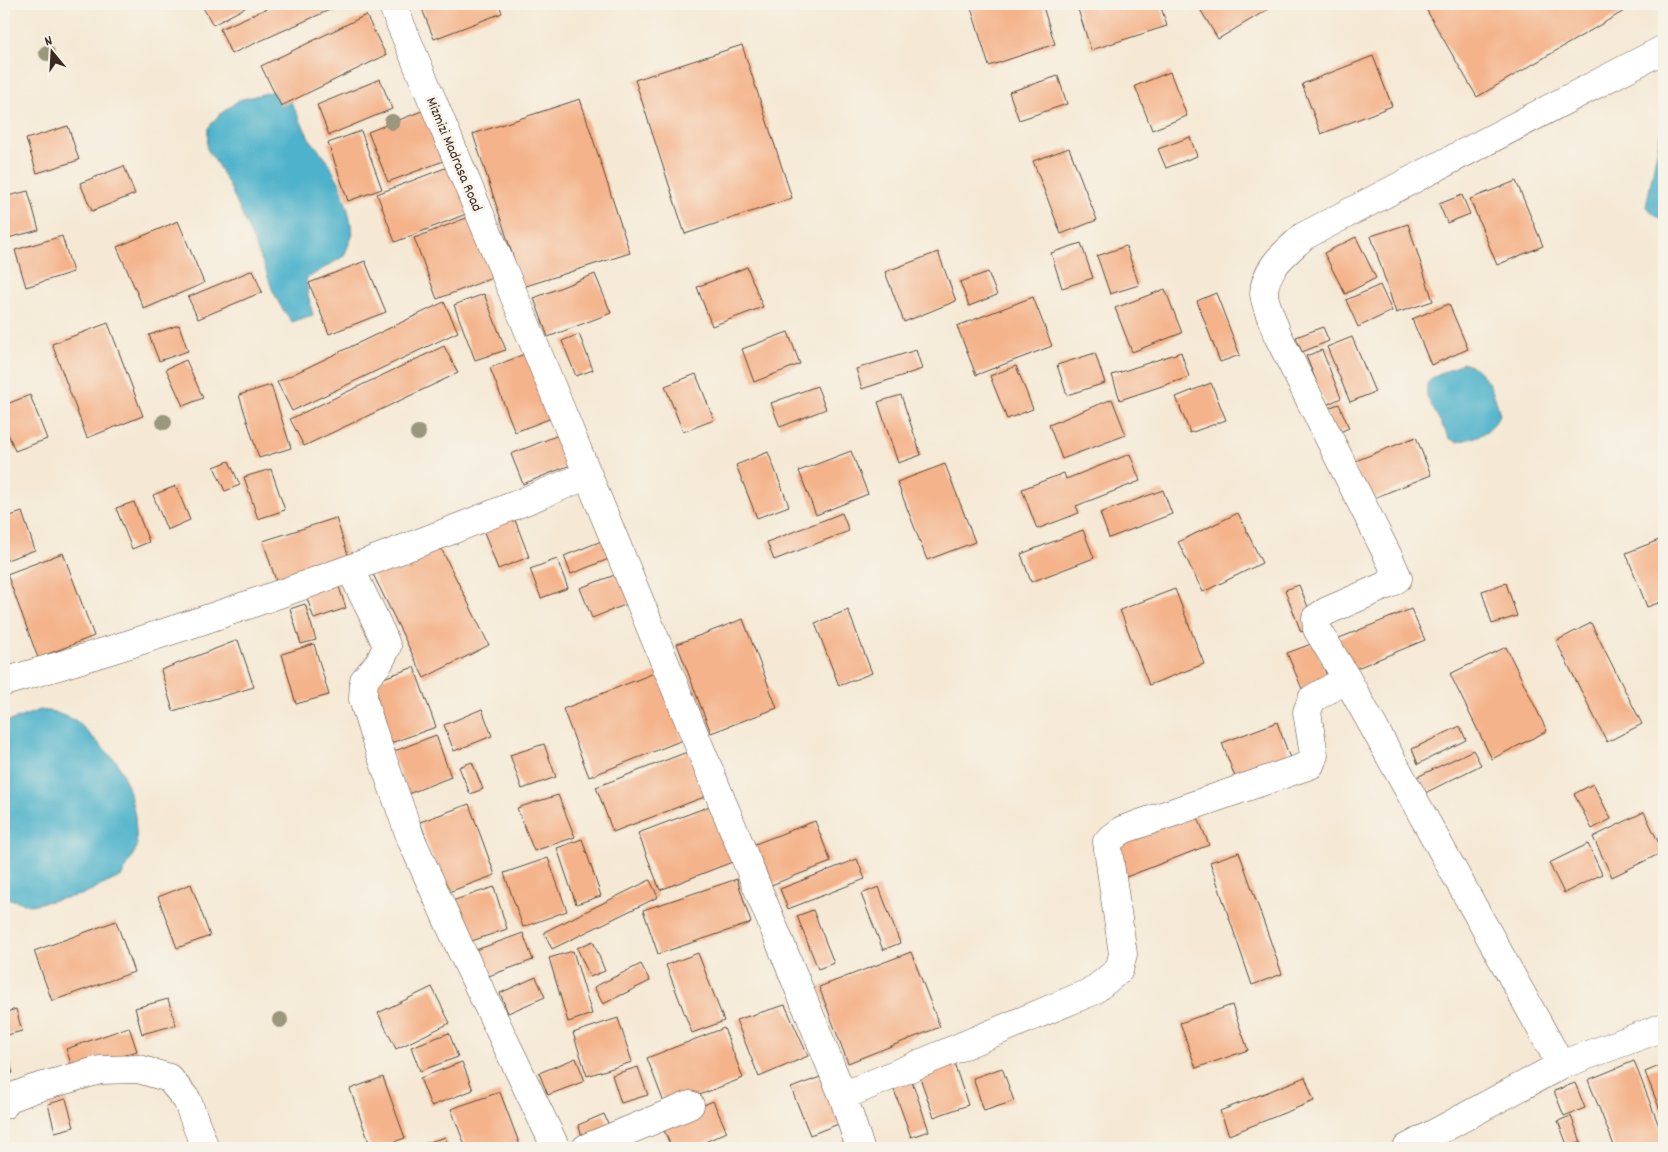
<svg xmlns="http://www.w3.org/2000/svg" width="1668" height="1152" viewBox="0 0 1668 1152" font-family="Dekko,sans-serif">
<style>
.water{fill:#4db2cb;stroke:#446e74}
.building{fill:#f4b38a}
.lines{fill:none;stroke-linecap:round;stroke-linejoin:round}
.minor-casing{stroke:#574739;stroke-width:29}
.minor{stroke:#fff;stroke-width:28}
.tree{fill:#9b967e}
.labels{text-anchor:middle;stroke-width:5;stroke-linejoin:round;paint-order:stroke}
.street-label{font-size:15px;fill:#3b2a1e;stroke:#f7f3e8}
</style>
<rect width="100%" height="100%" fill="#f7f3e8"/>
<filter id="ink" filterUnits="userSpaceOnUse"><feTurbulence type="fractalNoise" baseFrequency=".02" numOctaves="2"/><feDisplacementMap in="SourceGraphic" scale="10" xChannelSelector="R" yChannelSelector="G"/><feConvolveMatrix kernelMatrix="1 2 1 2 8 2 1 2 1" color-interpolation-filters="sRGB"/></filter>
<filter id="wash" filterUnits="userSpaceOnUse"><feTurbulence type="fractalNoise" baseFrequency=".0096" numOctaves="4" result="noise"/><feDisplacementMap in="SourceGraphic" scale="20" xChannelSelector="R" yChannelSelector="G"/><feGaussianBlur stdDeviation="1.12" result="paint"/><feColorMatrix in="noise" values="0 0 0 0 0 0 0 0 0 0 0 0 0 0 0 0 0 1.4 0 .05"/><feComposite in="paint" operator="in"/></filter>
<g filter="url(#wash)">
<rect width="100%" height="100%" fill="#f5e9d5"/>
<!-- water -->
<path class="water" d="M278,90L287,94L309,138L326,159L339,182L348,210L353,234L344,256L306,279L308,295L313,315L292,322L280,305L272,289L265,268L230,187L216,162L207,149L208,128L219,115L239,100Z
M1664,115V222L1646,207Z
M1463,363C1487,369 1494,393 1500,414C1490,435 1477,437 1457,442L1449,438L1427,397V384L1432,378Z
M40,710L54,712L77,721L117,762L128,786L135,816L137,847L122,876L81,895L30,905L4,897V723Z"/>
<g id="blocks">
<!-- building -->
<path class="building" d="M201,4H252L213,25Z
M277,4H343L231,54L220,29Z
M420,4H499L502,13L434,39Z
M985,4H1042L1055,44L989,66L971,8Z
M1083,4H1160L1167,26L1091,50L1077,6Z
M1197,4H1277L1218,39Z
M1423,4H1636L1477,97Z
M366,15L386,55L281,106L261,66Z
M742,45L792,198L685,234L635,80Z
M1373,56L1392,106L1321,134L1302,84Z
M1170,72L1187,116L1152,130L1135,86Z
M1058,76L1067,104L1019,120L1009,92Z
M380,79L392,109L329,135L317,105Z
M580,99L630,253L523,287L473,134Z
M427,109L446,160L388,182L368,132Z
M68,126L79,160L37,173L26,139Z
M361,131L382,189L348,201L328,143Z
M1190,137L1197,156L1166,168L1158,149Z
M1069,148L1097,220L1061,234L1033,161Z
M453,165L471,212L395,242L377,194Z
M124,166L135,194L92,211L80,183Z
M1516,181L1543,246L1497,265L1470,199Z
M28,191L39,230L4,239V197Z
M1462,195L1470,214L1447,223L1439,204Z
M469,217L492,278L437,299L414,238Z
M178,221L204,283L144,309L117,247Z
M1408,224L1433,301L1396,313L1371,236Z
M62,236L73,272L26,287L15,250Z
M1356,237L1376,278L1345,294L1324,253Z
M1081,243L1093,278L1062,288L1051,253Z
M1126,246L1139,285L1110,294L1097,256Z
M938,252L956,301L904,322L885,272Z
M365,261L386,312L329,334L309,283Z
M747,267L763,307L712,326L697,287Z
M253,270L262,292L198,319L188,297Z
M988,272L997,295L969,306L960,282Z
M595,274L611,313L548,337L534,298Z
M1380,285L1392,311L1358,327L1346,300Z
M1165,289L1182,333L1132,352L1115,308Z
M1216,293L1240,355L1220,362L1197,301Z
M484,294L506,350L475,360L454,305Z
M1033,297L1052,346L976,375L957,326Z
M444,302L458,332L292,411L277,382Z
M1449,304L1468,349L1431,365L1412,319Z
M108,323L143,416L87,438L52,344Z
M179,325L188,351L159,361L149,335Z
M1323,327L1329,341L1302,352L1296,337Z
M788,332L800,364L754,382L742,349Z
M579,334L593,370L576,376L562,341Z
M1352,337L1375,392L1350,402L1327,347Z
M444,346L458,373L304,446L290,419Z
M916,350L922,369L862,389L856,369Z
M1322,350L1341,398L1326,405L1306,356Z
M532,351L557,416L515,432L490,368Z
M1181,352L1189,377L1120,400L1112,375Z
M1095,353L1105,383L1067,395L1057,365Z
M186,360L203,398L183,406L166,369Z
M1016,366L1033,409L1007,419L990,376Z
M696,374L714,420L683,432L665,386Z
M1211,383L1226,420L1190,433L1176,397Z
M271,385L291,448L259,458L239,395Z
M817,386L826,409L780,427L771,403Z
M30,395L47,439L15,451L4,423V405Z
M901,395L921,455L898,463L878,402Z
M1112,399L1126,435L1062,459L1049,425Z
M1339,404L1349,428L1335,434L1325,409Z
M561,434L573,464L523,484L511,454Z
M1416,437L1431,475L1369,500L1353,462Z
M851,451L868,494L816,515L799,471Z
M768,452L789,506L757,518L736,465Z
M1130,454L1140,481L1076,506L1079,513L1037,529L1022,489L1064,473L1066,479Z
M229,461L240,485L225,491L214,467Z
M945,464L975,542L927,560L897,482Z
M271,469L285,510L258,519L244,477Z
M176,486L190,520L167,530L153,495Z
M1163,490L1172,514L1109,538L1100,513Z
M134,502L149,542L132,549L116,508Z
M22,512L35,550L4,561V518Z
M512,512L529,557L498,569L481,524Z
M842,513L849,531L774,560L767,542Z
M1238,513L1262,563L1203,592L1178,542Z
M336,518L351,564L278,587L263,541Z
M1083,530L1094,558L1031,582L1021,554Z
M435,536L489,645L424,678L370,568Z
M1664,538V601L1647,607L1626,553Z
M604,540L611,558L571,574L564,556Z
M63,553L94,636L38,658L7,574Z
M557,559L568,588L541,598L530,569Z
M623,572L635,601L592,618L580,588Z
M337,581L346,608L314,619L305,592Z
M1506,583L1517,616L1492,624L1482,591Z
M1299,585L1316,627L1301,632L1285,590Z
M1175,589L1204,664L1149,685L1120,610Z
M305,604L316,640L301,644L290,609Z
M1411,609L1425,640L1345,673L1332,641Z
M848,610L872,673L839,686L815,623Z
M743,619L777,708L711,733L677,644Z
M1591,623L1642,724L1607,742L1556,641Z
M238,640L254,687L173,711L161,670Z
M1314,643L1331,686L1305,696L1287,653Z
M314,644L329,695L296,704L282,654Z
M1506,647L1547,731L1492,759L1450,674Z
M414,667L436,727L388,744L367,684Z
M657,672L683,740L589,777L563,709Z
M482,709L492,736L454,751L444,725Z
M1277,722L1291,761L1237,782L1222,743Z
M1460,726L1466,740L1418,764L1412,749Z
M436,735L451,777L408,794L392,752Z
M544,744L556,777L522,789L510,755Z
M695,749L712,794L613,832L596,787Z
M1473,750L1481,765L1423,794L1415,778Z
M472,762L483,789L470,794L459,767Z
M1593,784L1611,819L1592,829L1574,794Z
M558,795L575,837L534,851L517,808Z
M718,803L740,859L660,890L638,833Z
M469,804L495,875L446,893L420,822Z
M1195,810L1209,845L1121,879L1107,843Z
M1644,812L1663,852L1612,877L1593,837Z
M815,821L831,862L766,887L750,846Z
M582,839L601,896L576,904L557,848Z
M1588,844L1602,874L1564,893L1549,863Z
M1239,852L1282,974L1252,985L1210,862Z
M548,858L567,911L523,927L504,873Z
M857,859L865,879L788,909L780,889Z
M737,879L751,923L658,954L643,910Z
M650,880L658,897L552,949L544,932Z
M191,884L210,936L177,948L158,897Z
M494,887L507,929L463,944L449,902Z
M879,887L900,943L883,950L861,894Z
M813,910L834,963L818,969L797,916Z
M116,921L134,972L52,1001L34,951Z
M523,933L533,960L483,978L473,951Z
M593,941L605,971L590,977L577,948Z
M573,951L592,1014L568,1022L549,958Z
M911,952L940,1027L848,1063L819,987Z
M698,953L724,1021L692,1033L666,965Z
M641,964L650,981L603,1004L594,987Z
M536,977L545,997L508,1013L500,993Z
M432,987L450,1023L396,1049L378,1013Z
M168,999L176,1025L142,1034L135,1008Z
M785,1005L808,1056L759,1077L736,1020Z
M1232,1005L1248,1050L1196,1068L1180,1023Z
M16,1009L22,1031L4,1036V1013Z
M618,1018L632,1062L587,1076L573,1033Z
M129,1027L137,1051L74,1072L66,1049Z
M724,1028L743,1078L666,1108L647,1058Z
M449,1033L458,1057L420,1071L411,1047Z
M4,1047L13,1073L4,1076Z
M576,1058L585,1081L548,1095L539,1073Z
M1634,1061L1664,1139V1148H1615L1588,1080Z
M462,1062L473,1090L431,1106L420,1078Z
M954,1063L968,1105L934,1117L919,1075Z
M1664,1064V1120L1645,1072Z
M638,1067L648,1095L621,1103L612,1075Z
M1002,1068L1014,1101L984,1111L973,1078Z
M823,1076L841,1123L810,1135L791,1088Z
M383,1077L405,1138L377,1148H371L350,1089Z
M1305,1077L1314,1101L1229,1135L1220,1111Z
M912,1081L929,1131L911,1137L893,1087Z
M1575,1083L1585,1108L1564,1116L1554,1091Z
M500,1092L521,1148H466L451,1109Z
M66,1099L74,1127L55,1132L48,1104Z
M713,1101L727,1132L692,1148H672L661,1124Z
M604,1114L611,1130L584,1141L578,1125Z
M1571,1116L1581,1142L1568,1147L1558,1121Z
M445,1137L449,1148H411Z"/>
</g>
</g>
<g filter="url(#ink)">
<use href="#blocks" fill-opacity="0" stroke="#574739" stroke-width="1"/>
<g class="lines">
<defs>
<path id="minor" d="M392,4L518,305L843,1096
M351,569C362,595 377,620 387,647L379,663L364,680L363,699L372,729L411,839L461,950L556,1148
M1347,679L1561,1065
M4,682C202,625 398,555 588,475
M4,1105L10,1098L33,1089L100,1070L139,1069L169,1078L187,1100L205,1148
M586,1148L690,1105
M860,1148L843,1096L1093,991L1119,970L1123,954L1107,842L1122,830L1310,765L1314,755L1307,712L1312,699L1347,679L1317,629L1316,618L1327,611L1389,584L1398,578L1391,562L1277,334C1274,323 1264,303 1264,293C1265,267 1287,252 1304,236L1664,49
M1407,1148L1561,1065L1664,1027"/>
</defs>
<!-- minor casing -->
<use href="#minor" class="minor-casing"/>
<!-- minor -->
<use href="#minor" class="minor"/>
</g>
<!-- trees -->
<g class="tree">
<circle cx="47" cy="53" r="8"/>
<circle cx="392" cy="122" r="8"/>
<circle cx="164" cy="422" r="8"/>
<circle cx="418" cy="433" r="8"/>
<circle cx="280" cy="1020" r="8"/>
</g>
</g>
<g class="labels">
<!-- street labels -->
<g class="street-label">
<text transform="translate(455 154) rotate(67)" y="5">Mizmizi Madrasa Road</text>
</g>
</g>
<!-- margin -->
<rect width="1668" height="1152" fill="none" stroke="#f7f3e8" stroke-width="20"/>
<!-- north arrow -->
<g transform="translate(52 52) rotate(342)" stroke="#f7f3e8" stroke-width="4" paint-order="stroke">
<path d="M0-4L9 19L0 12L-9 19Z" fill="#3b2a1e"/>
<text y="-8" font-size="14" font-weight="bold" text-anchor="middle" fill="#3b2a1e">N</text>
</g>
</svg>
